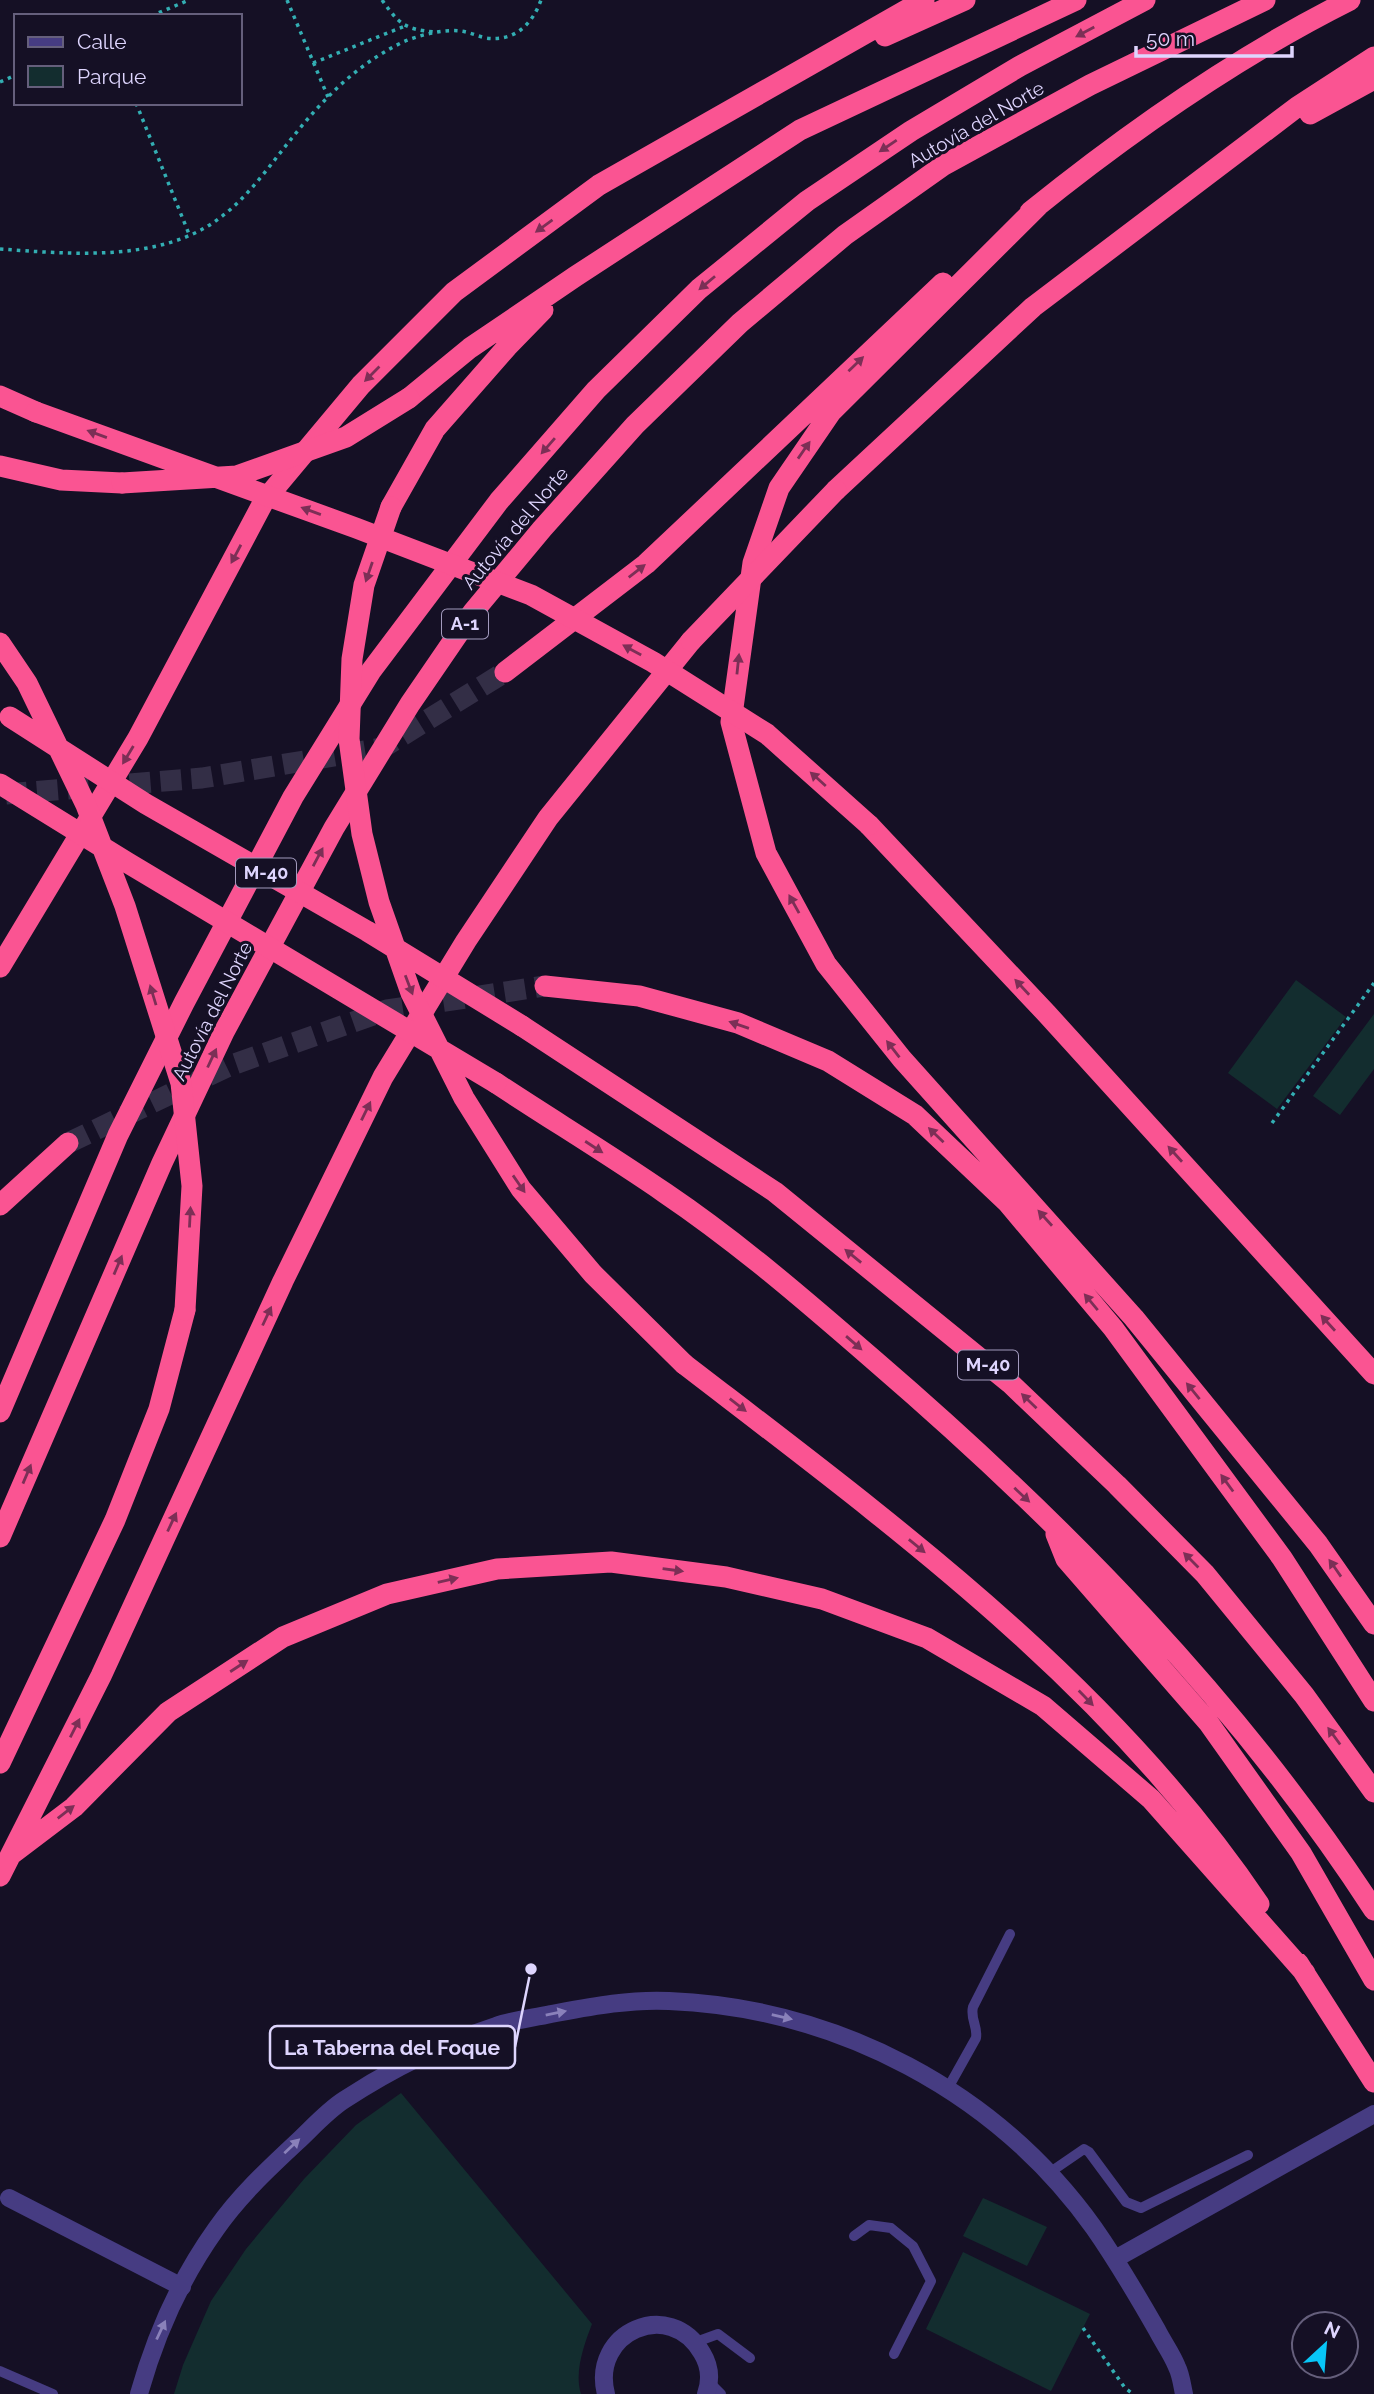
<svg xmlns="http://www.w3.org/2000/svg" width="1374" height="2394" viewBox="0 0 1374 2394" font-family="Raleway,sans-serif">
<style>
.green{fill:#132d2f}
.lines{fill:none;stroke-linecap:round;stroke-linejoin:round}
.motorway-tunnel{stroke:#332e46;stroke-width:21;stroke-dasharray:21 10;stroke-linecap:butt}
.path{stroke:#33aeb3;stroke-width:3.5;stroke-dasharray:3.5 5;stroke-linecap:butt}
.service{stroke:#463c82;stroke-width:10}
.minor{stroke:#463c82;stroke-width:18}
.motorway{stroke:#fa5492;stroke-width:21}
.motorway-bridge{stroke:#fa5492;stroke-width:21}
.oneway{fill:#7c2f56}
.oneway2{fill:#8a81ba}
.labels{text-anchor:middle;stroke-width:6;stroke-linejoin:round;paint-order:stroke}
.shield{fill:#151025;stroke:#a29abd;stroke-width:2}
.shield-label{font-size:18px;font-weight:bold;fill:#ded5fe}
.street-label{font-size:19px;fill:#ded5fe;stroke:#151025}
.leader{fill:none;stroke:#ded5fe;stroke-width:2.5}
.callout-dot{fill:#ded5fe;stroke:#151025;stroke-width:2.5}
.callout{fill:#151025;stroke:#ded5fe;stroke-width:2.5}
.callout-label{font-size:21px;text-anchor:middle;font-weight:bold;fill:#ded5fe}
</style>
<rect width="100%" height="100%" fill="#151025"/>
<!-- green -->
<path class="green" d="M1296,980L1346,1017L1277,1109L1228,1073Z
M1374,1014V1069L1340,1115L1313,1096Z
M401,2093L592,2324C584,2345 574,2372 581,2394H174L183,2365L211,2301L246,2249L304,2179L356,2125Z
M983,2198L1047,2227L1027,2266L963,2236Z
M963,2252L1090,2314L1051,2391L926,2329Z"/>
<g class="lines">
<!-- motorway-tunnel -->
<path class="motorway-tunnel" d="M6,794L202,778L382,748L505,672
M68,1143L229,1066L387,1010L545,986"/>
<!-- path -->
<path class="path" d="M287,0L328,97
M382,0C399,24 404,29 434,32
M151,16L189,0
M313,63L405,26
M0,82L16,75
M136,103L189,234
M0,249C70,254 162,263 221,217C249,196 270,165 292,138C323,99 357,64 403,42C420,35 442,29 460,31C469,32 477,36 486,38C514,42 532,25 541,0
M1272,1123L1374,983
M1083,2328L1125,2388L1133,2394"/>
<!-- service -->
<path class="service" d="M948,2088L976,2038C978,2026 970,2019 973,2007L1010,1934
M1049,2173L1084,2149L1089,2152L1126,2202L1141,2208L1248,2155
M854,2236L869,2225L891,2228L913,2246L931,2281L894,2354
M696,2342L718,2334L750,2358
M0,2371L53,2394
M710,2383L721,2394"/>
<!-- minor -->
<path class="minor" d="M9,2198L182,2287
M1115,2259L1374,2114
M139,2394C155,2337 181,2278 216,2229C239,2196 268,2169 297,2142C312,2128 327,2111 344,2100C390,2070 444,2043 496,2026C513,2020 533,2018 551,2014C589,2007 629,1999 669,2001C837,2008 996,2091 1094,2228C1117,2261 1137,2295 1157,2330C1163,2342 1172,2354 1177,2367C1181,2375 1182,2385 1184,2394
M606,2394C590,2332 670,2297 702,2353C710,2366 711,2380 706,2394"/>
<!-- motorway -->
<path class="motorway" d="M885,36L965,0
M1310,114L1374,79
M1040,204L831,412L779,488L753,563L731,722L766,853L826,964L902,1059L1134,1318L1318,1544L1374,1624
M1030,212C1129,132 1236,57 1350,0
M0,396L36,412
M409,398L470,348L576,276L800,130L1076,0
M0,466L61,480L122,483
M836,490L1033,307L1297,107L1374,57
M391,507L435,429L507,347L543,310
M505,672L646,564L943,283
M869,825L1047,1014L1374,1374
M0,967L138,738L264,501L361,385L454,292L599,185L924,0
M545,986L639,996L738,1023L828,1061L915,1115L1007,1202L1113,1328L1282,1558L1374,1701
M522,1026L775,1192L1010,1383L1117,1485L1205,1574L1304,1695L1374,1792
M496,1083C552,1120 610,1155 665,1193C739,1243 807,1302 875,1361C1062,1522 1239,1702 1374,1910
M0,1205L68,1143
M684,1364C892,1524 1110,1683 1259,1904
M0,1412L118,1135L184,1003L293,797L371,671L499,501L596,390L699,289L807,201L911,131L1020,66L1145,0
M1056,1534L1066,1559L1208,1722L1301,1853L1374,1980
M0,1537L162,1163L224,1032L334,828L410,704L473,612L542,529L635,425L740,323L845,235L944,165L1090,85L1265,0
M0,1763L115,1520L159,1409L185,1310
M12,1854L74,1807L168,1712L283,1637L387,1594L497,1569L611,1562L726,1577L822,1599L927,1638L1043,1706L1151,1799L1305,1973
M0,1876L101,1676L283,1281L383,1077L466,941L548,818L691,641
M1298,1963L1374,2082"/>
<!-- motorway-bridge -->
<path class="motorway-bridge" d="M36,412L356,528L531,595L653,662L767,734L869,825
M122,483L237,476L346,437L409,398
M391,507L364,585L352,659L349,739L362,834L379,902L411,993L464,1098L521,1189L593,1274L684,1364
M691,641L836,490
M0,643L27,683L86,805L125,906L181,1083L192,1186L185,1310
M10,717L146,804L367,931L522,1026
M0,784L128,863L496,1083"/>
</g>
<!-- one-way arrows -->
<defs><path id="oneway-solid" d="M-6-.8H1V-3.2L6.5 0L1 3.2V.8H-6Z" transform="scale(1.75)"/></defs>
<g class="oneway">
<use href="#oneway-solid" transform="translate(1085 32) rotate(152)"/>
<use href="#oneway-solid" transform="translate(888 146) rotate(146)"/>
<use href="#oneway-solid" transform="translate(544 226) rotate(144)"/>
<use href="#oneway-solid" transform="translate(707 283) rotate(140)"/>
<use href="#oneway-solid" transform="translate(856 364) rotate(-44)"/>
<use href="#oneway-solid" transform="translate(372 374) rotate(135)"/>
<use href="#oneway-solid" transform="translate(97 434) rotate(-160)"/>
<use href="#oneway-solid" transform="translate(548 446) rotate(131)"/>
<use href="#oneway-solid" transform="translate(804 450) rotate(-55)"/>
<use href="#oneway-solid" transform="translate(311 511) rotate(-160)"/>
<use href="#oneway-solid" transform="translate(236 554) rotate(118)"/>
<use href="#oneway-solid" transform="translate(637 571) rotate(-38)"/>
<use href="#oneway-solid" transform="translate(369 572) rotate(109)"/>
<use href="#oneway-solid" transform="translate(632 650) rotate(-151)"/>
<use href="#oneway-solid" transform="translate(738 664) rotate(-84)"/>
<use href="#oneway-solid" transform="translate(128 755) rotate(121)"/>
<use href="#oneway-solid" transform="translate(818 779) rotate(-138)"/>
<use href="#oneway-solid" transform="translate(318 857) rotate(-62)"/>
<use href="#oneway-solid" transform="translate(794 904) rotate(-119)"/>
<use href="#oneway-solid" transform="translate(409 985) rotate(69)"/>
<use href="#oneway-solid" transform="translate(1022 987) rotate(-133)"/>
<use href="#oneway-solid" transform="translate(153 995) rotate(-107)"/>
<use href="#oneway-solid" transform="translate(739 1025) rotate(-161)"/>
<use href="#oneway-solid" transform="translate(893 1049) rotate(-128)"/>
<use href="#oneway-solid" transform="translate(212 1058) rotate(-65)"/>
<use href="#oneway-solid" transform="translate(366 1111) rotate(-64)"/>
<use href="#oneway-solid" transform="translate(936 1135) rotate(-136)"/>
<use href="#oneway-solid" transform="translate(594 1147) rotate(33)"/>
<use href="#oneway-solid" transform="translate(1175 1154) rotate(-132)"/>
<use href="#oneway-solid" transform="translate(519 1184) rotate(55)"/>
<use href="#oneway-solid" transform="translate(190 1217) rotate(-87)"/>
<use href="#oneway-solid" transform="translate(1045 1218) rotate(-132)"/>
<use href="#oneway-solid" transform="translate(853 1256) rotate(-141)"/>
<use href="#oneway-solid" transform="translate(118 1265) rotate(-67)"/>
<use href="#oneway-solid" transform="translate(1091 1302) rotate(-130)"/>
<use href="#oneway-solid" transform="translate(267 1316) rotate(-65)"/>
<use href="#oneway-solid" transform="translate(1328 1323) rotate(-132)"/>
<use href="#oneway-solid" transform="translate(854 1343) rotate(41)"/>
<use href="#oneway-solid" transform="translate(1193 1391) rotate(-129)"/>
<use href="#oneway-solid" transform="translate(1029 1401) rotate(-136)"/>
<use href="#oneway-solid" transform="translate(738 1405) rotate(38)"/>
<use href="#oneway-solid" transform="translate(27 1474) rotate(-67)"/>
<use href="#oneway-solid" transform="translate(1227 1483) rotate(-126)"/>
<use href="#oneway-solid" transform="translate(1022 1495) rotate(43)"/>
<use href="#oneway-solid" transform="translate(172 1522) rotate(-65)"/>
<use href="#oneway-solid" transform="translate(917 1546) rotate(39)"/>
<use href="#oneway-solid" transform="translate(1191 1560) rotate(-135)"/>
<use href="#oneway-solid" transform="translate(1335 1568) rotate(-125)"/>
<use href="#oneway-solid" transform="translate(673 1570) rotate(8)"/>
<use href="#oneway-solid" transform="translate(448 1580) rotate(-13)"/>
<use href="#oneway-solid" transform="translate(239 1666) rotate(-33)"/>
<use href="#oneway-solid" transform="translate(1086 1698) rotate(46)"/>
<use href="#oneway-solid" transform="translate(75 1728) rotate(-63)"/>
<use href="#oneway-solid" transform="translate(1334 1736) rotate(-126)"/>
<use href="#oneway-solid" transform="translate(66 1812) rotate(-38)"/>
</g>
<g class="oneway2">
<use href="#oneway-solid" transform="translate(556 2013) rotate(-11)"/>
<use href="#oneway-solid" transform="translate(782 2017) rotate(13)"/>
<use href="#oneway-solid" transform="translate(292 2146) rotate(-43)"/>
<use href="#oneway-solid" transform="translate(161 2330) rotate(-65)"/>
</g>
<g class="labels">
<!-- shield labels -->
<g class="shield">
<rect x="442" y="609.5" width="46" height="29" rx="5"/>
<rect x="236" y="858.5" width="60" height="29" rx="5"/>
<rect x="958" y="1350.5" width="60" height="29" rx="5"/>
</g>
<g class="shield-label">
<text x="465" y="630">A-1</text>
<text x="266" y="879">M-40</text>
<text x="988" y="1371">M-40</text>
</g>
<!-- street labels -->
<g class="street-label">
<text transform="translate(976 124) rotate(-30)" y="7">Autovía del Norte</text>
<text transform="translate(515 528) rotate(-50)" y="7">Autovía del Norte</text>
<text transform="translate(212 1011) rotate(-63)" y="7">Autovía del Norte</text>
</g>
</g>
<!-- callouts -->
<path class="leader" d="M531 1969L515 2047"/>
<circle class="callout-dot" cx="531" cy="1969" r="7"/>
<rect class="callout" x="270" y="2026" width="245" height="42" rx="7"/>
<g class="callout-label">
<text x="392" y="2055">La Taberna del Foque</text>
</g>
<!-- legend -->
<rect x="14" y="14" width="228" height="91" fill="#151025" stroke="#655f7c" stroke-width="2"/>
<rect x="28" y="37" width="35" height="10" fill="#463c82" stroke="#655f7c" stroke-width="2"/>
<text x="77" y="49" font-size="21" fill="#ded5fe">Calle</text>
<rect x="28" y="66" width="35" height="21" fill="#132d2f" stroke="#655f7c" stroke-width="2"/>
<text x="77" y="84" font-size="21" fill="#ded5fe">Parque</text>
<!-- north arrow -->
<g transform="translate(1325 2345) rotate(26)"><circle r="33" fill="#151025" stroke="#655f7c" stroke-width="2"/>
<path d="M0-5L12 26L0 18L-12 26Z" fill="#08c6f7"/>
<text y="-10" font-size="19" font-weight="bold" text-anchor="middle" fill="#ded5fe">N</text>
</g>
<!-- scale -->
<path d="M1136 46v10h156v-10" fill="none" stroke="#ded5fe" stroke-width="3.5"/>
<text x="1146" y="46" font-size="21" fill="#ded5fe" stroke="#151025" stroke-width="5" paint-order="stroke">50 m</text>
</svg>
